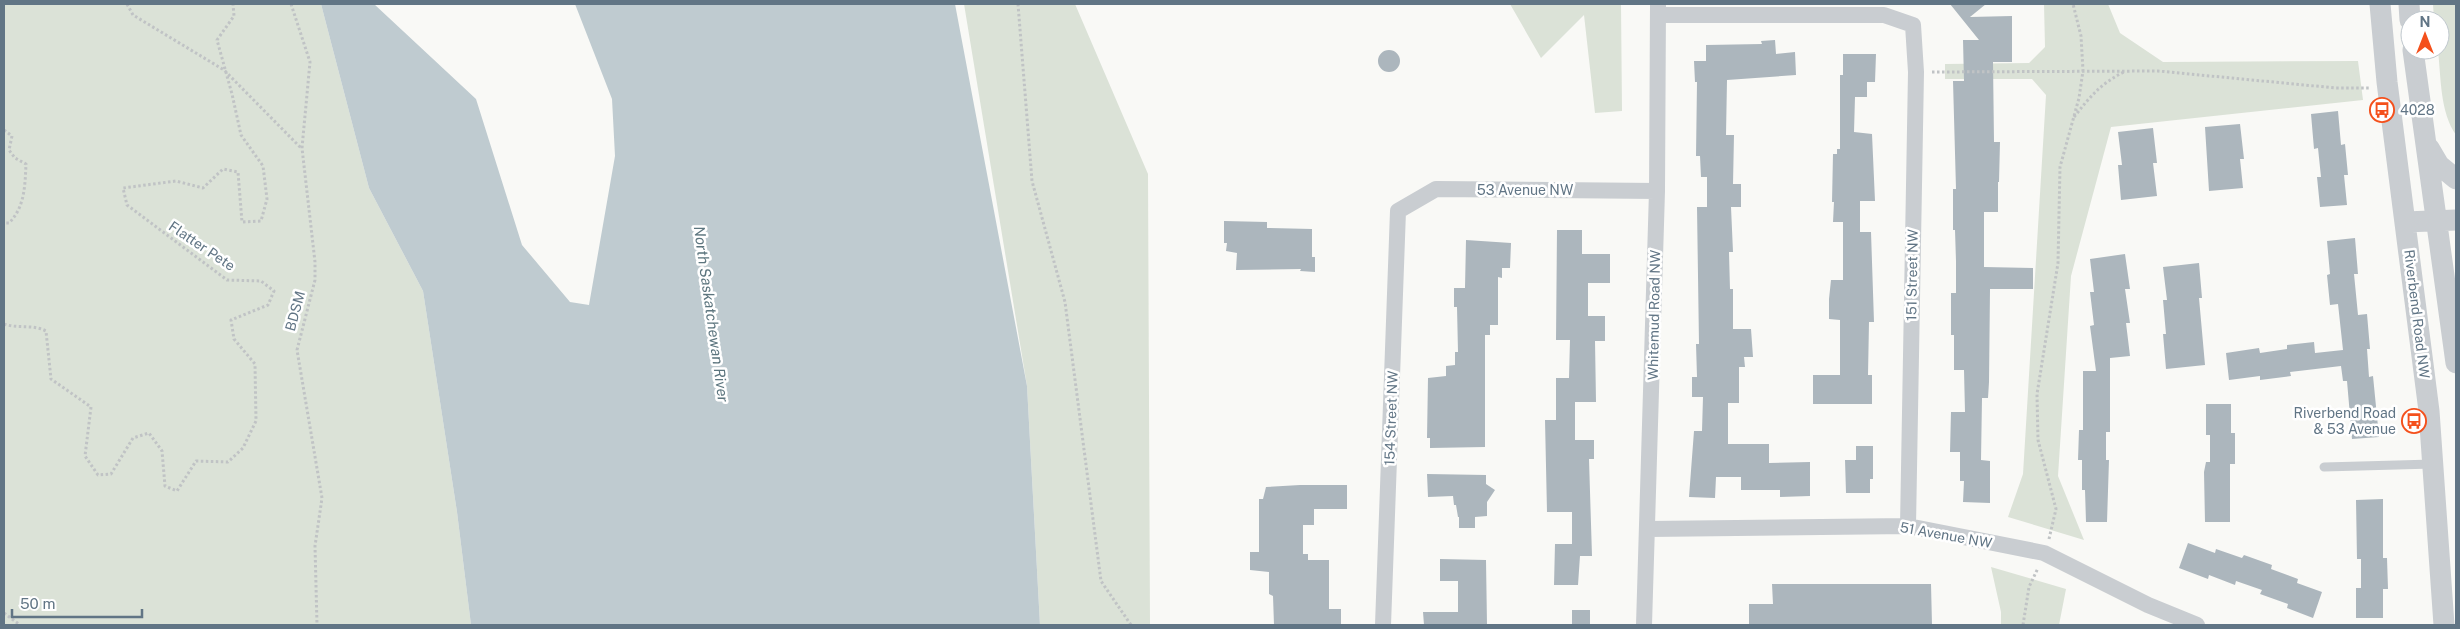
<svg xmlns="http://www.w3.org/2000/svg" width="2460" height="629" viewBox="0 0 2460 629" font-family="'Public Sans',sans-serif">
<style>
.green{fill:#dbe2d7}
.water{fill:#bfcbd0}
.building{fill:#acb6bd}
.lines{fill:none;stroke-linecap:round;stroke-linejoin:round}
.path{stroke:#c0c3c5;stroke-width:3;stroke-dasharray:2.5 2.5;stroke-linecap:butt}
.service{stroke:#c9cdd1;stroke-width:9}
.minor{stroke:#c9cdd1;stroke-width:16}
.tertiary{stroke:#c9cdd1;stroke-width:21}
.labels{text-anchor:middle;stroke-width:5;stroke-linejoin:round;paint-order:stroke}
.poi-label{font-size:14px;fill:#617585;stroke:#fff;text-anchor:start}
.street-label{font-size:14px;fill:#617585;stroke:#fff}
.water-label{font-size:15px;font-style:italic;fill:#5c757e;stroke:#fff}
</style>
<rect width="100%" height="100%" fill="#f9f9f6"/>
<!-- green -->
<path class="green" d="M4,4H321L369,188L423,291L457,512L471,625H4Z
M964,4H1075L1148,174L1150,625H1040L1027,386Z
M1510,4H1621L1622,111L1595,113L1584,15L1541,58Z
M2044,4H2108L2120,33L2163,62L2358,61L2363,100L2111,127L2071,276L2058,476L2084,540L2008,517L2023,474L2046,95L2032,79H1945V64L2029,63L2045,47Z
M2433,4H2456V135C2440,112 2441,78 2438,50H2440V20H2434Z
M1991,567L2066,589L2059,625H2001V612Z"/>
<!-- water -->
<path class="water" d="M321,4H374L476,99L522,245L570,302L589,305L615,156L612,99L575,4H955L1027,386L1040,625H471L457,512L423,291L369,188Z"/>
<!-- building -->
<path class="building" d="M1950,4H1986L1970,17L2012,16V62H1993L1994,142H2000L1999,182H1998V212H1984V267L2033,268V289H1990L1989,382L1988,398H1982L1981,460L1990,461V503L1963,502L1964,481H1960V452H1950L1951,412H1965L1964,370H1954V335H1951V293H1956V261L1955,230H1953V189H1956L1953,81H1964L1963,40H1979Z
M1775,40L1776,54L1795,52L1796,75L1727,80L1726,135H1734L1733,184H1741V207H1731L1733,252H1729L1730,289H1733V329H1751L1753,357H1744L1745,367H1739V403H1728V444H1769V463L1810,462V496L1780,497V490H1741V477H1716L1715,498L1689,497L1694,431H1702L1703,397H1692V377H1697L1696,344H1699L1697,207H1707V177H1701L1700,156H1696L1697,82H1695L1694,61H1706V45L1762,44L1761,41Z
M1378 61a11 11 0 1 1 22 0a11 11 0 1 1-22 0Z
M1843,54H1876L1875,82H1867V97H1855L1854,132L1872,134L1875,201H1860V232H1871L1874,322H1869L1868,375H1872V404H1813V375H1840V320L1829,319V299L1831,280H1843V222H1833L1834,202H1832L1833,154H1837V149H1840V75H1843Z
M2338,111L2341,145L2345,144L2348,175H2344L2347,205L2320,207L2317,177H2321L2318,148L2314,149L2311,114Z
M2240,124L2244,159H2240L2243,188L2209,191L2205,127Z
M2153,128L2157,163H2153L2157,196L2121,200L2118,165H2122L2118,132Z
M1224,221L1267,222V228L1312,229V257H1315V272L1300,271L1301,269L1236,270L1237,253L1226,251L1227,243H1224Z
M1557,230H1582V254H1610V283H1588V316H1605V341H1595L1596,402H1575V440H1594V459H1589L1592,556H1580L1578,585H1554L1555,544H1572V512H1547L1545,420H1556V378H1569L1570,340H1556Z
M2355,238L2358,274H2354L2358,315L2367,314L2370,349H2367L2369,377L2373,376L2379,437L2352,439L2347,381H2343L2341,366L2290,372L2291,376L2260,380V376L2229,380L2226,353L2259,348L2260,353L2287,349V345L2314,342L2315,353L2343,350L2338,304L2330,305L2327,275L2330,274L2327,241Z
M1466,240L1511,243L1510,268H1502V278L1498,277V325H1490V335H1485V447L1430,448V438H1427L1428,378L1446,376V366L1455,365V352H1458L1457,307H1454V288H1465Z
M2125,254L2130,289H2125L2130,323H2126L2130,356L2110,358V432H2106V460H2109L2107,522H2086L2085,490H2082V460H2078L2079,430H2083V371H2096L2090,326L2094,325L2090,292H2094L2090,259Z
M2199,263L2202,298H2199L2205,365L2166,369L2163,334H2166L2163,300H2167L2163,267Z
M2206,404H2231V433H2235V464H2230V522H2205L2204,472L2206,462H2210V435H2206Z
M1856,446H1873V479H1870V493H1846L1845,460H1856Z
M1427,474L1486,475V484L1495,490L1487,502V516L1475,517V528H1459V517H1458L1456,505H1454L1453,496L1428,497Z
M1300,485H1347V509H1314V525H1303V554H1308V560H1329V609H1341V625H1274L1273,596L1269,594V572L1250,570V552H1259V499H1263L1266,487Z
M2383,499V558H2387L2388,589H2383V618H2356V588H2361V559H2357L2356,500Z
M2188,543L2215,553L2216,549L2242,558L2244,555L2272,565L2271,569L2298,579L2297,583L2322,592L2313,618L2287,608L2288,604L2260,594L2262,590L2236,581L2235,585L2209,575L2208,579L2179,568Z
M1440,559L1486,560L1487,625H1424L1423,612H1458V581H1440Z
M1772,584H1931L1932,625H1749V604H1773Z
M1572,610H1590V625H1572Z"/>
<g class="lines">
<!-- path -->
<path class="path" d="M127,4L133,15L224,70L301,148
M291,4L310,62L302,148L315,262V280L297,350L322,498L315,546L317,625
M1018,4L1032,181L1065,302L1101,581L1131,625
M1932,72L2158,71L2336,88H2370
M2074,117C2089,98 2101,83 2124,72
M4,130L12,136L9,150L15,158L26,164C25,185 25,207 9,223H4
M4,324C18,329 33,324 46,331L51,379L91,407L85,456L98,475L111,474L133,438L149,433L162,451L165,486L177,491L196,461L228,462L243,448L256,421L255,364L234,339L231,320L268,305L274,291L261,281L227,280L127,205L123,188L176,181L203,188L223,169L238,172L242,222L261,221L267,199L263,166L241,135L232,94L217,40L234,16L233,4
M2049,539L2056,509L2038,440L2037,394L2058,263L2060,167L2079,98L2083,71L2081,36L2073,4
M4,613L20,625
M2023,625L2029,587L2038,568"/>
<!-- service -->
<path class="service" d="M2324,467L2433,464"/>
<!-- minor -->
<path class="minor" d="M1658,15H1884L1913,25L1916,72L1908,526
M1649,529L1908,526L2044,553L2148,605L2197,625
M1383,625L1398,211L1436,189L1657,191
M1644,625L1657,191L1658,4"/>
<!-- tertiary -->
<path class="tertiary" d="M2380,4L2387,82L2429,411L2444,625
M2409,4L2410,20
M2413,50L2456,363
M2429,148L2439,165L2456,179
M2405,222L2456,220"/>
</g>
<!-- icons -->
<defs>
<symbol id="bus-ring" viewBox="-11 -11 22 22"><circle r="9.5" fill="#fff" stroke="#f4501c" stroke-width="1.5"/><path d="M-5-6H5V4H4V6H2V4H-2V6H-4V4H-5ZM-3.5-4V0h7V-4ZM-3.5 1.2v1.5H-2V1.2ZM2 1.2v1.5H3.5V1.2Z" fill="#f4501c"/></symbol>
</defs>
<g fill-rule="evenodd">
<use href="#bus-ring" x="2368" y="96" width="28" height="28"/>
<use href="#bus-ring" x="2400" y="407" width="28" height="28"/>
</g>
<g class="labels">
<!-- poi labels -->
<g class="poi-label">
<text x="2400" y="115">4028</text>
<text x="2396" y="418" text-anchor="end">Riverbend Road<tspan x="2396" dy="16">&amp; 53 Avenue</tspan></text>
</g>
<!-- street labels -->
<g class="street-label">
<text x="1525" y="195">53 Avenue NW</text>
<text transform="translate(202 246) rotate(34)" y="5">Flatter Pete</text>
<text transform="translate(1912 275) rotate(-89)" y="5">151 Street NW</text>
<text transform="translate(295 311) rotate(-75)" y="5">BDSM</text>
<text transform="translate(2417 314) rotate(83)" y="5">Riverbend Road NW</text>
<text transform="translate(1654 315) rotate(-89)" y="5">Whitemud Road NW</text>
<text transform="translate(1391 418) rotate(-88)" y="5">154 Street NW</text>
<text transform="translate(1946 535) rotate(10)" y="5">51 Avenue NW</text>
</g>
<!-- water labels -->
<g class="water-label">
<text transform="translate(711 314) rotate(82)" y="5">North Saskatchewan River</text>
</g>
</g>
<!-- border -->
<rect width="2460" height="629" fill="none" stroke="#617585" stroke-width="10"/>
<!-- north arrow -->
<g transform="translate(2425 35)"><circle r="24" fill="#ffffff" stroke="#c0c8ce"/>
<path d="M0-4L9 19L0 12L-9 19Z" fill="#f4501c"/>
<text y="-8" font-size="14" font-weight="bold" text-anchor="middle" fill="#617585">N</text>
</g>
<!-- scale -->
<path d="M12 609v8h130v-8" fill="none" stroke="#617585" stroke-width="2.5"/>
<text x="20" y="609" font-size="15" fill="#617585" stroke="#ffffff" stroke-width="4" paint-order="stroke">50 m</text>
</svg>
